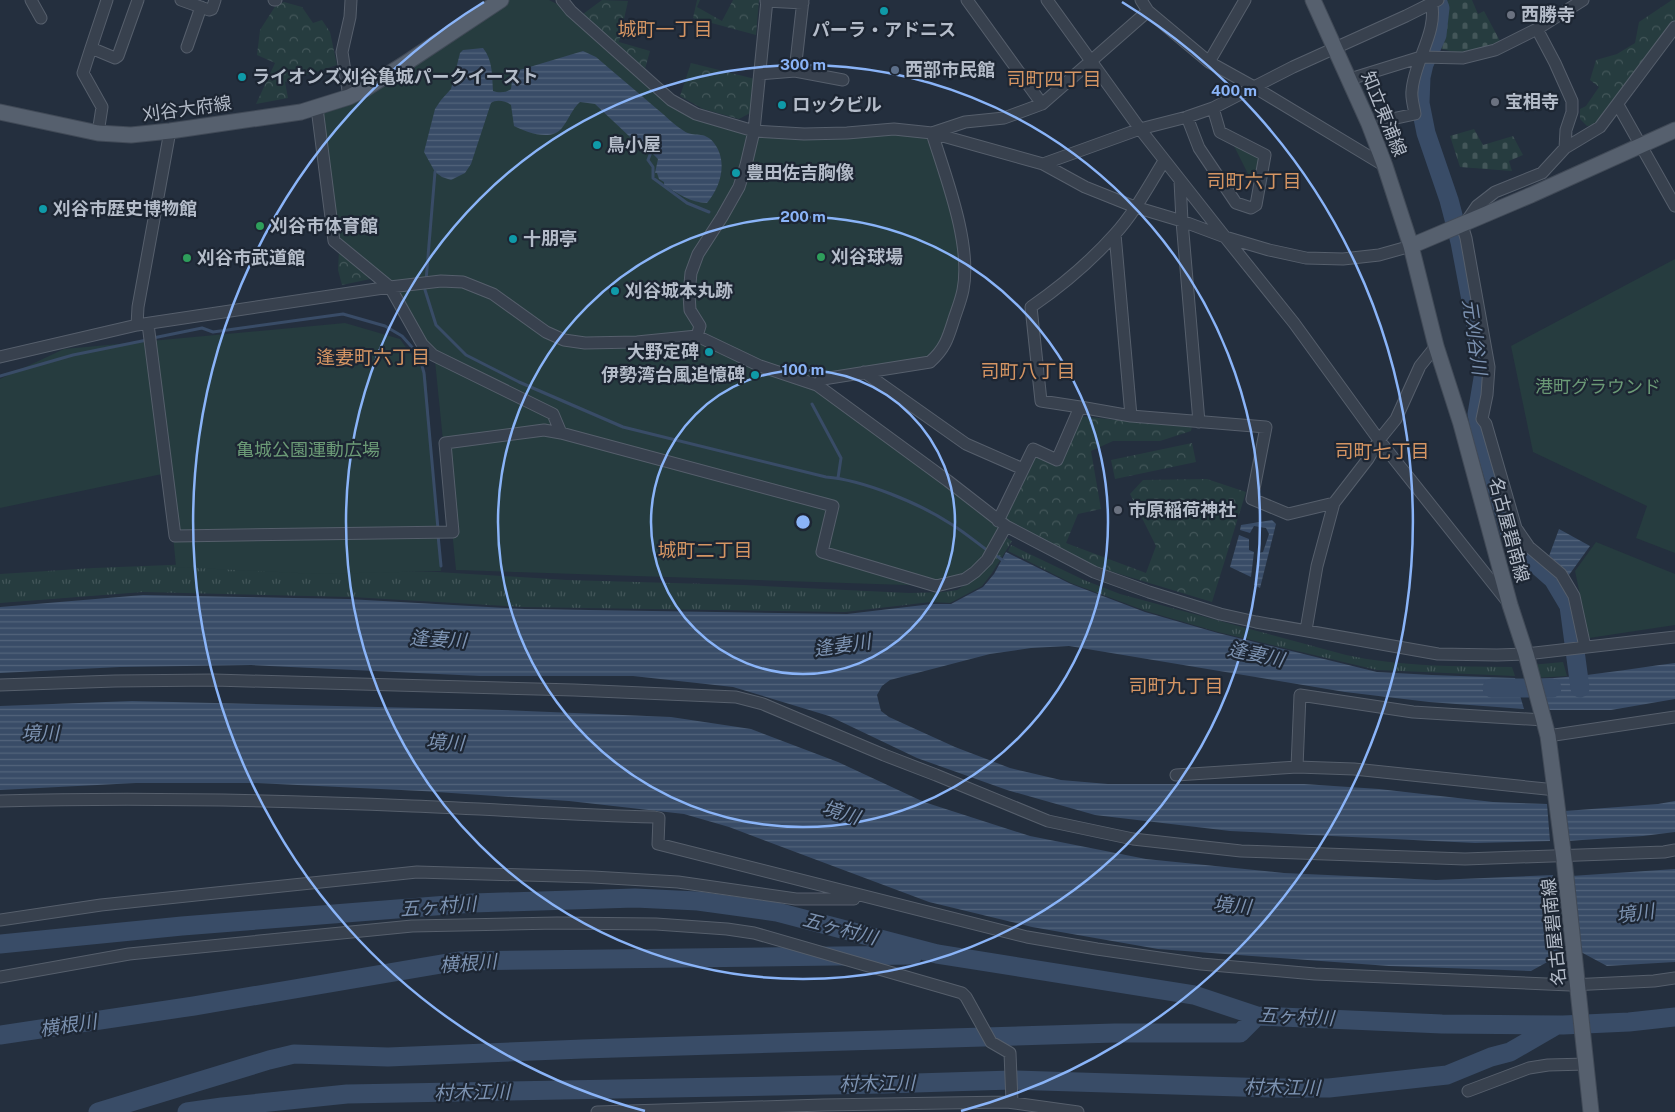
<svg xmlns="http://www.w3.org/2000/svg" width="1675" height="1112" viewBox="0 0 1675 1112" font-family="'Public Sans','Noto Sans JP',sans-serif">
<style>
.grass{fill:url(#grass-tufts)}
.forest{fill:url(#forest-crowns)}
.cemetery{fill:url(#cemetery-stones)}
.green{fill:#263c3f}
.water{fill:url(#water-rules)}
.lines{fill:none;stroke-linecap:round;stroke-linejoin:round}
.stream{stroke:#394c67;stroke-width:3}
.river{stroke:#394c67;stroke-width:19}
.minor-casing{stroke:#565f6c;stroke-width:13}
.major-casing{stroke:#414a57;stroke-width:17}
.minor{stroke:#38414e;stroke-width:11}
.major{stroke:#56606e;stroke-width:15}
.ring{fill:none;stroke:#8ab4f8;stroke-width:2.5}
.culture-dot{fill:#0f9aa8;stroke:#1d2633;stroke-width:2}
.worship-dot{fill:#6b7280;stroke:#1d2633;stroke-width:2}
.service-dot{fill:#5c6f8a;stroke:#1d2633;stroke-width:2}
.leisure-dot{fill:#2e9e5b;stroke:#1d2633;stroke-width:2}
.labels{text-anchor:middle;stroke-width:4.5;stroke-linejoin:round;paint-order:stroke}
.poi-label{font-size:18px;font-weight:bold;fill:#b4bcc9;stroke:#1d2633;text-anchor:start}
.street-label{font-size:18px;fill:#b4bcc9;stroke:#1d2633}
.park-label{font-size:18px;fill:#6b9a76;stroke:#1d2633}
.neighbourhood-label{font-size:19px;fill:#d59563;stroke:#1d2633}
.water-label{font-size:19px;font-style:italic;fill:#7c92b1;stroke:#1d2633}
.centre{fill:#8ab4f8;stroke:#1d2633;stroke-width:2.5}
.ring-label{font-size:15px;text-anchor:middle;font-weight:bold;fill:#8ab4f8;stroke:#1d2633;stroke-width:4.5;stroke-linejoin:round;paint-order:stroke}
</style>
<defs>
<pattern id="grass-tufts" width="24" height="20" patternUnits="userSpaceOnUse" patternTransform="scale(1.25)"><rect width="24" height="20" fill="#263c3f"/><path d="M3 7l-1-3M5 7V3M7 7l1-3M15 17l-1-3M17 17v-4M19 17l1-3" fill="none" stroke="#435659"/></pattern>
<pattern id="forest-crowns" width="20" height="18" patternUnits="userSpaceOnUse" patternTransform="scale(1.25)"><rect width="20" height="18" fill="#263c3f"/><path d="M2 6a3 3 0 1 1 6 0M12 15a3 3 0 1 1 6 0" fill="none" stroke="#435659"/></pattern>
<pattern id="cemetery-stones" width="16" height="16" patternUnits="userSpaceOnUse" patternTransform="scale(1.25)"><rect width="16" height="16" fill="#263c3f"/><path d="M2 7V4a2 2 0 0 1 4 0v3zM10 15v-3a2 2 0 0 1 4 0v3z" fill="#435659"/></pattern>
<pattern id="water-rules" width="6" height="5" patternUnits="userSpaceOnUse" patternTransform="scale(1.25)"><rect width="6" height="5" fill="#394c67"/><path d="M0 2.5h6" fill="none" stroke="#53647b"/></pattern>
</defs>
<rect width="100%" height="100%" fill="#242f3e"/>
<!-- grass -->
<path class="grass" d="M1004,536L1012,541L992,573L982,586L950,603L931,602L845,612L523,607L352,597L143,592L0,603V574L94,568L195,564L312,569L437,572L567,580L743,585L909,593L943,592L957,590L973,580Z
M1011,545L1084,580L1120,594L1346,655C1401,667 1456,666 1512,667L1515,676L1377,670L1218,632L1146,611L1071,583L1008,551Z
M1563,662L1567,676L1533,678L1531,665Z"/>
<!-- forest -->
<path class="forest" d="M602,0L628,1L619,42L650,51L645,69L583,14Z
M697,0H700L697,7L722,21L733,0H759L756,35L693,18Z
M1672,0H1675V23L1597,125L1587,126L1580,119V109L1586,106L1599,87L1590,80L1596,60L1617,54L1635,43L1639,22Z
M284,2L302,7L313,23L322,20L330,32L337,65L285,82L288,98L256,104L275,63L257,55L260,30L276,5Z
M691,63L755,79L752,112L739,119L703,109L680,96Z
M339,250L399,273L342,285L338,270Z
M1080,416L1127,421L1192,426L1191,431L1160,441H1113L1091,451L1101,509L1078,514L1066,543L1146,573L1156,546L1130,494L1143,480L1207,479L1246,492L1212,602L1093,566L1004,520L1034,455L1058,466Z
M1192,443L1196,462L1115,479L1111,460Z"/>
<!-- cemetery -->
<path class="cemetery" d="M1449,0H1472L1478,14L1484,11L1500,41L1493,46L1463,54L1438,48L1448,23L1446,1Z
M1474,129L1483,145L1513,136L1523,155L1509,161L1512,171L1460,167L1450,136Z"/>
<!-- green -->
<path class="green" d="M498,0H549L571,11L671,99L754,131L932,133L958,221L963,289L951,329L930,362L818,385L1006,526L982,566L936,586L456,570L435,361L390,287L334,241L317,108L349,97Z
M1232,142L1261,158L1258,174H1248Z
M1675,259V553L1636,538L1647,506L1533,452L1511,346Z
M345,323L400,339L426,375L441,571L318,574L176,567L167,473L0,508V379L64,349Z
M1596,542L1675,574V625L1589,638L1575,571Z"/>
<!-- water -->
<path class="water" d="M483,48C493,60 492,76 493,91C498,93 507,93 511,89L513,72L583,51L596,57C616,74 637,92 657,109C666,116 674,125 684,131C694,138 704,130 714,143C728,161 721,187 707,203C691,203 677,193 664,185V182L659,179L657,173H655L658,159L651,152L647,153L595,104L580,102C572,109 569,119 562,128C551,142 526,132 514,126L511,105C507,101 496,99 491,103L471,164L465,173L451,180L442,177L435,172L424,152L435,109L441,100L451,89L460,53L463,50Z
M1272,520L1276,524L1260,588L1254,585L1258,553L1263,552L1269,534L1266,528L1254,526L1250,533L1240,530L1241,525Z
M1559,529L1590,546L1569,575L1549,556Z
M1239,535L1249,539V550L1254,552L1251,577L1230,567Z
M1006,552L1071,584L1145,612L1218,633L1377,672L1432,675L1515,678L1524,709L1429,702L1345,692L1069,646L1031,648L990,654L890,680L882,686L877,695L881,711L889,717L955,747L1010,768L1061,780L1108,784H1304L1379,789L1493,802L1547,804L1550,841L1475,843L1230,831L1095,815L1007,790L917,758L829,716L733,687L633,676H480L251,665L120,667L0,673V607L143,595L348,599L525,609L847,614L932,604H951L983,587L994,574Z
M1675,663V699L1611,710H1545L1537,679C1583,677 1629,669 1675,663Z
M132,701L502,710L671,717L751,729L838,762L924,802L1030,836L1146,859L1284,873L1436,880L1553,875L1562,954L1531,971L1389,966L1158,949L1032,927L929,902L729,827L684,814L569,801L422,791L256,783H136L0,790V706Z
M1675,801V832L1643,836L1567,841L1565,811L1658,804Z
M1675,869V962L1607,966L1579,951L1571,876Z"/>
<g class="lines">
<!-- stream -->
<path class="stream" d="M651,152L648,160L653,167V178L687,203L709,212
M426,281L435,172
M425,290L436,325L466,355L519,382L623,427L826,477C863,480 919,503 951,524C964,532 976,542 988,551
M153,338L202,328L213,332L343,314L385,326L402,336L419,355L424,373L438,529
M0,376L73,355L147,340
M812,404L841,458L838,478
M438,535L441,566
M994,554L1005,562"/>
<!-- river -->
<path class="river" d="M1437,0L1440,8L1437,35L1424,64L1421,77L1420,103L1426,133L1449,200L1460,242L1478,337L1484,372L1477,414L1480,429L1510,534L1521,551L1553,579L1569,606L1580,688
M1492,688H1552
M0,944L182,926L473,903L635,898L698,901L777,912L937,954L1194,995L1257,1016L1442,1024L1563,1025L1629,1022L1675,1017
M0,1035L194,1006L459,961L913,955
M98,1112L269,1060L294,1054L388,1057L583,1049L1115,1033H1240L1257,1016
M187,1112L222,1107L347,1094L883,1084L1012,1080L1274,1088H1329L1447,1075L1491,1057L1510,1052L1555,1026"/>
<defs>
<path id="minor" d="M31,0L41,18
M107,0L91,48L115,58L118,56L138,0
M181,0L209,10L212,9L215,0
M274,0H276
M562,0L571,11L671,100L696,114L754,131L804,134L847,133L894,129L932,133L1043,164L1085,187L1135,207L1182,221L1225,237L1294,323L1379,440L1507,601
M967,0L1042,104
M1047,0L1140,129L1225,237L1269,250L1306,258L1343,259L1379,255L1411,246
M1141,0L1148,11L1209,62L1254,87L1385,166
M766,1L803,3
M1537,29L1555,63L1572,101V112L1566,130L1565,148
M187,47L201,7
M91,48L83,73L102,107L98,133
M1209,62L1245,0
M795,71L843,80
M760,74L795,71L803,0
M1350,79L1421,57L1463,58L1495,50L1537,29L1583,0
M349,97L342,52L350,17L351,0
M1618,105L1675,206
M317,108L334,241L390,287L422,344L433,355L553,414L561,433L833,506L822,552L936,586L965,579L975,572L987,560L1006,526
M1187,117L1199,148L1236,203L1251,208L1256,205L1265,155L1220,132L1213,108
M1369,124L1415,114C1414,107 1411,98 1412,91C1414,60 1439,32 1431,0
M1043,164L1140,129L1187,117L1213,108L1293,67L1406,16L1438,0
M1180,181L1182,221L1199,422
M1466,222L1477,206L1495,192L1542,173L1565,148L1600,127L1675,27
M1462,225L1466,238L1489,367L1487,395L1482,419L1486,424L1516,528L1529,547L1561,574L1574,596L1585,647
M1115,234L1131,416
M148,324L175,536L453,532L445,443L544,430L561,433
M137,325L138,307L170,131
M697,336L700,326L690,310L689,294L691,273L698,254L722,217L739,187L746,165L754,131L767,0
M0,357L137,325L390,287L441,281L463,282L493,294L546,332L564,340L585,343L637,342L697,336L760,366L817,385L948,481L1006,526L1094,572L1149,592L1220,614L1256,622L1438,654L1497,655L1526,654L1675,637
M864,372L966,444L1023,469
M817,385L823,379L930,362C945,349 948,338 954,319C957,310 961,300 963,290C972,244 946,178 932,133L965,122L1004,118L1042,104L1148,11
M1080,407L1041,401L1031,307C1060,287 1091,261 1115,234C1135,212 1149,185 1164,161
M998,521L1033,449L1057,460L1080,407L1131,416L1266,427L1252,499L1288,514L1334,503L1368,459L1379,440L1396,419L1420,366L1436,346
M1306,630L1317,566L1334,503
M0,685L115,681L214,680L574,690L736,697L763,704L884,755L936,775L1048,821L1133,839L1241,851L1465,859L1664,852L1675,850
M1548,736L1675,717
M1297,767L1300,695L1413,712L1544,720
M1176,775L1297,767L1354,769L1556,790
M0,801C137,797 275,800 412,806C493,809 573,815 654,817L659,818L658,844L1027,937L1097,949L1201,964L1315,974L1570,985L1654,981L1675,978
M0,920L101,905L417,872L593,877L678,882L796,899H854
M0,977L129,954L412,926L557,923L656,924L727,929L754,933L962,993L966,997L991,1042L1010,1053L1012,1102H1007
M1468,1091L1529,1068L1548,1065L1587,1064
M597,1112L823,1105L1007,1102L1078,1112"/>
<path id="major" d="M1313,0L1369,124L1385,166L1411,246L1436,346L1461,424L1510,605L1526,654L1548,736L1564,859L1591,1112
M0,112L98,133L131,135L170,131L301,112L349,97L365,89L406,63L501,0
M1411,246L1531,195L1675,130"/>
</defs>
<!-- minor casing -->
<use href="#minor" class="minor-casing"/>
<!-- major casing -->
<use href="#major" class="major-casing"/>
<!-- minor -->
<use href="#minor" class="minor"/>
<!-- major -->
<use href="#major" class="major"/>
</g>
<!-- distance rings -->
<g class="ring">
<circle cx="803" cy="522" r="152"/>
<circle cx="803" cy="522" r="305"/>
<circle cx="803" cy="522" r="457"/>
<path d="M645 1111A610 610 0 0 1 484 2M1122 2A610 610 0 0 1 961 1111"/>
</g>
<!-- markers -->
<g class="culture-dot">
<circle cx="884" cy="11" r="5"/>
<circle cx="242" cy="77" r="5"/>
<circle cx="782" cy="105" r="5"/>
<circle cx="597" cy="145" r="5"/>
<circle cx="736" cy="173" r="5"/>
<circle cx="43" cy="209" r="5"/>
<circle cx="513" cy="239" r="5"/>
<circle cx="615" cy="291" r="5"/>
<circle cx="709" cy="352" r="5"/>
<circle cx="755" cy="375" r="5"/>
</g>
<g class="worship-dot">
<circle cx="1511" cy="15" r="5"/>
<circle cx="1495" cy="102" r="5"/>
<circle cx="1118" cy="510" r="5"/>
</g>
<circle class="service-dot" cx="895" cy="70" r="5"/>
<g class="leisure-dot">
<circle cx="260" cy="226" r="5"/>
<circle cx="821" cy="257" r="5"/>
<circle cx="187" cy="258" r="5"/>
</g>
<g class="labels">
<!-- poi labels -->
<g class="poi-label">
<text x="1521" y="21">西勝寺</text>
<text x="884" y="36" text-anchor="middle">パーラ・アドニス</text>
<text x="905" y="76">西部市民館</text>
<text x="252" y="83">ライオンズ刈谷亀城パークイースト</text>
<text x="1505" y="108">宝相寺</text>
<text x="792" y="111">ロックビル</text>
<text x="607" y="151">鳥小屋</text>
<text x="746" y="179">豊田佐吉胸像</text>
<text x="53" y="215">刈谷市歴史博物館</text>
<text x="270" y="232">刈谷市体育館</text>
<text x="523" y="245">十朋亭</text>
<text x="831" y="263">刈谷球場</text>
<text x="197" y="264">刈谷市武道館</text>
<text x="625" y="297">刈谷城本丸跡</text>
<text x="699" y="358" text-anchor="end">大野定碑</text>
<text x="745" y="381" text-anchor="end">伊勢湾台風追憶碑</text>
<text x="1128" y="516">市原稲荷神社</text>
</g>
<!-- street labels -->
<g class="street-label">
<text transform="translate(187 109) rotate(-8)" y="6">刈谷大府線</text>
<text transform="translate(1384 114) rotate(68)" y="6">知立東浦線</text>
<text transform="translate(1509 530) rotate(75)" y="6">名古屋碧南線</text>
<text transform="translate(1554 932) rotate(-96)" y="6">名古屋碧南線</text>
</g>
<!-- park labels -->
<g class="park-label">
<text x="1598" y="393">港町グラウンド</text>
<text x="308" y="456">亀城公園運動広場</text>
</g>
<!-- neighbourhood labels -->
<g class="neighbourhood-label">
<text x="665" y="36">城町一丁目</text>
<text x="1054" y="86">司町四丁目</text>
<text x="1254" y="188">司町六丁目</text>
<text x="373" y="364">逢妻町六丁目</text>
<text x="1028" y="378">司町八丁目</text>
<text x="1382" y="458">司町七丁目</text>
<text x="705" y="557">城町二丁目</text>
<text x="1176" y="693">司町九丁目</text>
</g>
<!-- water labels -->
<g class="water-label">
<text transform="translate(1475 337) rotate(82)" y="7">元刈谷川</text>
<text transform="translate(438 639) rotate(3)" y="7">逢妻川</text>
<text transform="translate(842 645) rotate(-8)" y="7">逢妻川</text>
<text transform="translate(1256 654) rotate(12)" y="7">逢妻川</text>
<text transform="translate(40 733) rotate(-1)" y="7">境川</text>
<text transform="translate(445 742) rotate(3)" y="7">境川</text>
<text transform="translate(841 812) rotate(17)" y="7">境川</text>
<text transform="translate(1232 905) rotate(5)" y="7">境川</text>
<text transform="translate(438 906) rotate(-4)" y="7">五ヶ村川</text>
<text transform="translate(1635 913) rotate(-8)" y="7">境川</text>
<text transform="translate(840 928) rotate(15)" y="7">五ヶ村川</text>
<text transform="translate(468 963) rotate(-4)" y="7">横根川</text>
<text transform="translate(1296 1016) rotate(3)" y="7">五ヶ村川</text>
<text transform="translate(68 1025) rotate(-8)" y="7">横根川</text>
<text transform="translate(877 1083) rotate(-1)" y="7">村木江川</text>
<text transform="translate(1282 1087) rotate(1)" y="7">村木江川</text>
<text transform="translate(472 1092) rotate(-1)" y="7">村木江川</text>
</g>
</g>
<circle cx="803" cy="522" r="8" class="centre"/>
<g class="ring-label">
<text x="803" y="70">300 m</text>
<text x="1234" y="96">400 m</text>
<text x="803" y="222">200 m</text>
<text x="803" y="375">100 m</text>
</g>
</svg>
